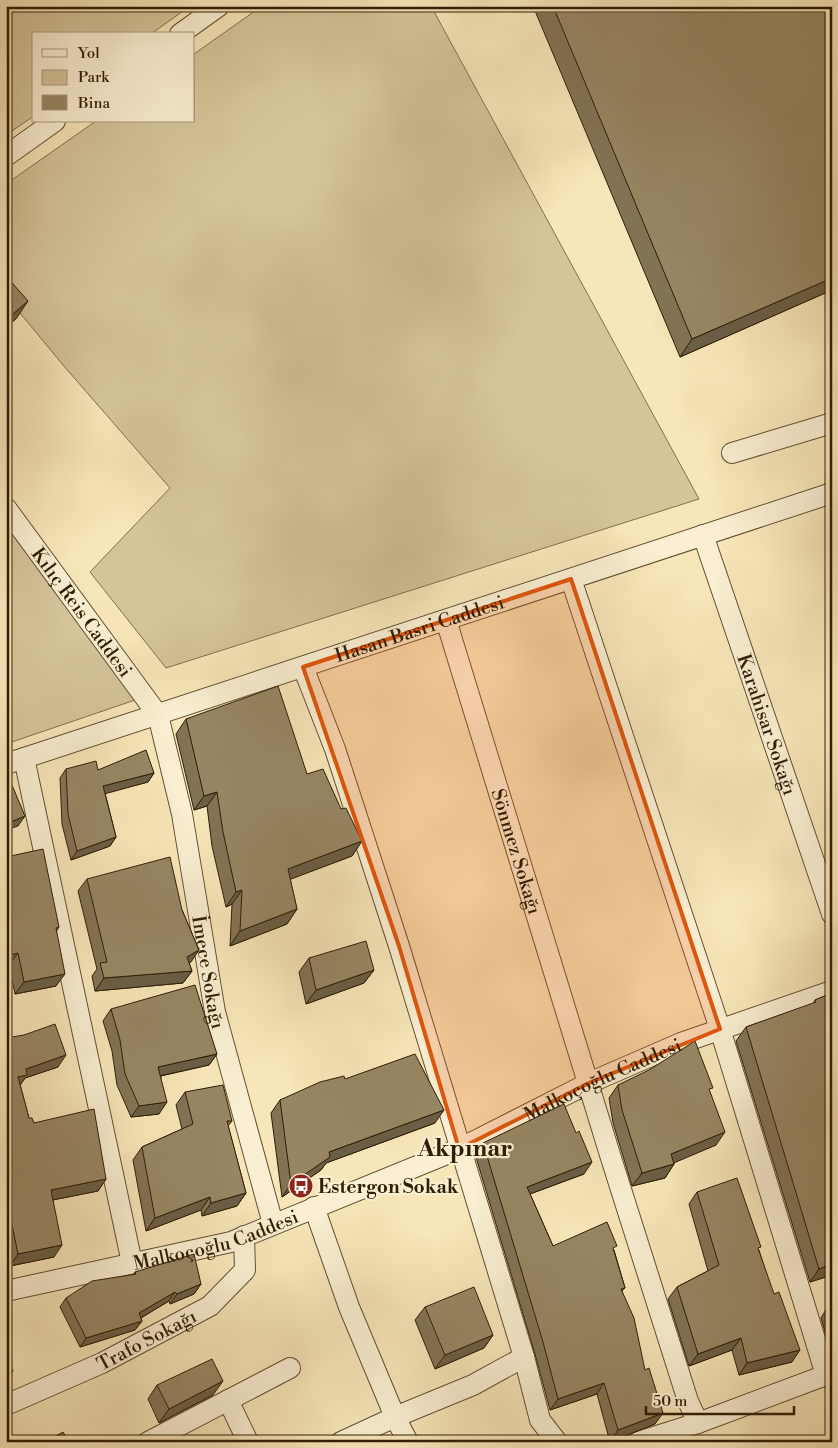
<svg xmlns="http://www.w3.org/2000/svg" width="838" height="1448" viewBox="0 0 838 1448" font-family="'Libre Bodoni',serif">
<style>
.green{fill:#d5c49a;stroke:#827050}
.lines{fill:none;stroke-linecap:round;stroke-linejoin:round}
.street-casing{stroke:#624f32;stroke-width:22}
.street{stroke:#faefd2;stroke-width:20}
.wall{fill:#827355;stroke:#301d05}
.shaded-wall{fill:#6a5e45;stroke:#301d05}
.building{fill:#978663;stroke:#301d05}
.marked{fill:#df560c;fill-opacity:0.2;stroke:#df560c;stroke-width:4;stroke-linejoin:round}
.labels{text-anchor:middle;stroke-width:4.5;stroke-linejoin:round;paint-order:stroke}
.street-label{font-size:19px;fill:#301d05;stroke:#faefd2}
.poi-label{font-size:19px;font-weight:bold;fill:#301d05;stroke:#faefd2;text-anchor:start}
.district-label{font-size:24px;font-weight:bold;fill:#301d05;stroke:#faefd2}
</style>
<rect width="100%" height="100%" fill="#f7e6b9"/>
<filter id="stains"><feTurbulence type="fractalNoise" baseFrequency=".004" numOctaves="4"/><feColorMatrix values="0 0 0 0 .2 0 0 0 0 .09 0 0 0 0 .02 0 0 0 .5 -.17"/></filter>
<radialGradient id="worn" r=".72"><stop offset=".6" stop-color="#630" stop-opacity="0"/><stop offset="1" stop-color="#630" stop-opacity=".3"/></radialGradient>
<!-- green -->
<path class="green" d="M6,6H190L151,34H34V116L6,135Z
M262,6H431L699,499L166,668L90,572L170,488L63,365L6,296V184L96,121H194V54Z
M6,522L138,699L6,744Z"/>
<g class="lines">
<defs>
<g id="street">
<path d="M180,34L219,6"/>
<path d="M6,156L55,121"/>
<path d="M732,453L832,423"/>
<path id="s1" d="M6,508L158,715L182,814L215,1012L273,1224"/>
<path id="s2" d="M703,535L832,914"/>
<path d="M571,579L720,1029L826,1375L832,1372"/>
<path id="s3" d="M446,620L611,1158L688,1401L698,1423L826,1375"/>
<path d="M303,667L335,749L399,946L524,1357L473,1385L395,1417L408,1442"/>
<path d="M24,758L132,1263"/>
<path id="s4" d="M6,764L832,493"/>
<path d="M314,1207L349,1307L395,1417L341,1442"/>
<path id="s5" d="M6,1291L231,1242L459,1149L589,1083L681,1043L832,991"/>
<path d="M524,1357L540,1420L557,1442"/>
<path d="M228,1400L248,1442"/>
<path id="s6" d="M6,1405L102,1363L210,1306L245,1270L244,1236"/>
<path d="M148,1442L290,1368"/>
<path d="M638,1442L698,1423"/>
</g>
</defs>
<!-- street casing -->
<use href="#street" class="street-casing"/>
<!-- street -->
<use href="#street" class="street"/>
</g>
<!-- wall -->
<path class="wall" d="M533,6H832V290L680,357Z
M186,719L307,774L341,809L362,841L352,856L290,879L297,909L287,924L230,946L232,904L226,907L212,846L207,806L194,810L176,734Z
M66,769L98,770L154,773L148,782L105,793L116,837L110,846L71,860L62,824L60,778Z
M6,857L59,927L56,932V986L15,994L9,965L6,966Z
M87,879L182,910L199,950L189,963L192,971L183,983L95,991L92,976L97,969L78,891Z
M309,958L374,970L364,983L306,1004L299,972Z
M832,993V1275L810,1282L736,1041L746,1027L813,1004L815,1000Z
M111,1009L217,1054L209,1065L161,1076L159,1114L131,1117L117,1085L112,1051L103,1021Z
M6,1038L58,1067L25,1078L20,1085L29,1118L34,1123L106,1179L98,1191L53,1200L54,1257L10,1266L6,1249Z
M345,1079L435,1123L326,1163L321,1170L282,1197L271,1113L280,1100Z
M618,1085L710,1092L716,1145L674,1162V1164L665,1178L632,1186L613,1123L609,1098Z
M185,1092L232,1121L228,1126L246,1193L237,1206L202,1216L201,1210L146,1231L133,1160L142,1147L182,1129L176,1105Z
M483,1143L584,1174L530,1194L553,1246L614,1250L625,1288L622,1291L655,1424L610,1442L597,1394L550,1410L535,1354L475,1154Z
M697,1192L759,1250L792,1362L739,1375L732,1350L689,1366L668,1299L677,1287L708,1271L689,1204Z
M135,1272L201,1284L194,1294L170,1304L169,1301L141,1318L142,1321L135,1330L80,1347L60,1307L66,1298L133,1275Z
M425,1307L493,1335L484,1348L435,1369L415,1320Z
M832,1307V1348L830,1349L821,1318L827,1308Z
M157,1385L213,1395L159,1423L148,1399Z"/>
<!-- shaded-wall -->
<path class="shaded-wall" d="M832,278V290L680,357L692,339Z
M28,301L16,319L6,327V320Z
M154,773L148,782L97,796L103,786Z
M217,792L207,806L194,810L204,796Z
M25,816L18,826L6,830V824Z
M116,837L110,846L71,860L77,851Z
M362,841L352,856L278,884L288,869Z
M242,890L232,904L226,907L236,892Z
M297,909L287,924L230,946L240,931Z
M199,950L191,962L179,969L187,957Z
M18,953L9,965L6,966V956Z
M374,970L364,983L306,1004L316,990Z
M192,971L183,983L95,991L104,978Z
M65,974L56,986L15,994L24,982Z
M217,1054L209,1065L150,1078L158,1067Z
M66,1055L58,1067L25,1078L19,1087L18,1077L26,1069Z
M167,1102L159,1114L131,1117L139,1106Z
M444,1110L435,1123L326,1163L321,1170L282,1197L291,1184L329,1152Z
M725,1132L716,1145L662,1168L671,1154Z
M592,1162L584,1174L519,1198L527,1187Z
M674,1164L665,1178L632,1186L642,1173Z
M106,1179L98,1191L42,1202L51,1190Z
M246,1193L237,1206L202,1216L211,1203Z
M210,1197L201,1210L146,1231L155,1218Z
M62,1245L54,1257L10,1266L18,1254Z
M832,1264V1275L810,1282L819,1269Z
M201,1284L194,1294L170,1304L177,1294Z
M175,1292L169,1301L132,1323L139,1313Z
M142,1321L135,1330L80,1347L86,1338Z
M493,1335L484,1348L435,1369L445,1355Z
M741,1338L732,1350L689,1366L698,1354Z
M800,1350L792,1362L739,1375L747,1363Z
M13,1371L6,1381V1373Z
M223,1381L213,1395L159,1423L169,1409Z
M604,1383L597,1394L550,1410L558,1399Z
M663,1413L655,1424L610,1442L618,1430Z"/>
<!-- building -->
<path class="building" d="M553,6H832V278L692,339Z
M6,276L28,301L6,320Z
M278,686L307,774L323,769L341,809L346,808L362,841L288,869L297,909L240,931L242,890L236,892L223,832L217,792L204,796L186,719Z
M146,750L154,773L103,786L116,837L77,851L68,814L66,769L96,761L98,770Z
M6,771L25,816L6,824Z
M43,849L59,927L56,928L65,974L24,982L18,953L6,956V857Z
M170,857L182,910L199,950L187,957L192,971L104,978L100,963L107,962L87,879Z
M366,941L374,970L316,990L309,958Z
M195,985L217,1054L158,1067L167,1102L139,1106L125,1074L120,1040L111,1009Z
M832,993V1264L819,1269L746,1027L816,1002L815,1000Z
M55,1024L66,1055L26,1069L27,1075L18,1077L29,1118H32L34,1123L94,1109L106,1179L51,1190L62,1245L18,1254L9,1210L6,1211V1038L24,1035Z
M695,1041L713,1088L709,1089L725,1132L671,1154L674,1164L642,1173L622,1110L618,1085L649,1070Z
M415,1054L444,1110L329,1152L330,1157L291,1184L280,1100L320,1082L344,1076L345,1079Z
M223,1085L232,1121H227L246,1193L211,1203L210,1197L155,1218L142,1147L193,1124L185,1092Z
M564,1104L576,1133L579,1131L592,1162L527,1187L553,1246L607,1222L617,1246L613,1248L625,1288L621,1289L634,1318L645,1370L649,1368L663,1413L618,1430L604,1383L558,1399L543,1342L483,1143Z
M737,1178L761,1247L758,1248L774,1294L779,1292L800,1350L747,1363L741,1338L698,1354L677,1287L719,1265L697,1192Z
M194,1254L201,1284L177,1294L175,1292L139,1313L142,1321L86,1338L66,1298L92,1281L136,1274L135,1272Z
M474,1287L493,1335L445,1355L425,1307Z
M832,1307V1322L827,1308Z
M6,1350L13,1371L6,1373Z
M212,1359L223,1381L169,1409L157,1385Z
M63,1432L69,1442H45Z"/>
<!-- marked area -->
<path class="marked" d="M571,579L720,1029L589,1083L459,1149L399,946L303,667Z"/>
<!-- icons -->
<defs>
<symbol id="bus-disc" viewBox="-11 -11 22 22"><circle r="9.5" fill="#8f2418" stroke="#faefd2"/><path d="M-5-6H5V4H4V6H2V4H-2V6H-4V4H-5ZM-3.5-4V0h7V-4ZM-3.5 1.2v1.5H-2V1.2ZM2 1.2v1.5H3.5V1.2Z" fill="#fff"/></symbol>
</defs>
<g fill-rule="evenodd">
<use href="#bus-disc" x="287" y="1172" width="28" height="28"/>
</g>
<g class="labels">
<!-- street labels -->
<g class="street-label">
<text dy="7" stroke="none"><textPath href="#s1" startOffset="129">Kılıç Reis Caddesi</textPath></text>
<text dy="7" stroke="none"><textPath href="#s4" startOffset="435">Hasan Basri Caddesi</textPath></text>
<text dy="7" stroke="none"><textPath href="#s2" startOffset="200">Karahisar Sokağı</textPath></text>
<text dy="7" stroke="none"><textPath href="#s3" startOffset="242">Sönmez Sokağı</textPath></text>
<text dy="7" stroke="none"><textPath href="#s1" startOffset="519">İmece Sokağı</textPath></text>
<text dy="7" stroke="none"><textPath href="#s5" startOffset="636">Malkoçoğlu Caddesi</textPath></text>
<text dy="7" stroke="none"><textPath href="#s5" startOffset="216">Malkoçoğlu Caddesi</textPath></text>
<text dy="7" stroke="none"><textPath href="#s6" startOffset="155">Trafo Sokağı</textPath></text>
</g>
<!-- poi labels -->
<g class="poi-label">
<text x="318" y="1193">Estergon Sokak</text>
</g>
<!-- district labels -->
<g class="district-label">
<text x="465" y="1156">Akpınar</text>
</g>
</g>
<!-- margin -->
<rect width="838" height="1448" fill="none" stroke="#f7e6b9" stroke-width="25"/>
<rect x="8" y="8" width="823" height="1433" fill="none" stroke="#301d05" stroke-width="2.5"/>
<rect x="12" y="12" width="813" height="1423" fill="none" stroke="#301d05"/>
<!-- legend -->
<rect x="32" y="32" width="162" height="90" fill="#faefd2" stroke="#a99b80"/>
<rect x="42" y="49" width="25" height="8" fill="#faefd2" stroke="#a99b80"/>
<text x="78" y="58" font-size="15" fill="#301d05">Yol</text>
<rect x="42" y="70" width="25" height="15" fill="#d5c49a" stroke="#a99b80"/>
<text x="78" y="82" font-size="15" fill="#301d05">Park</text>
<rect x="42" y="95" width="25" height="15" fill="#978663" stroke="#a99b80"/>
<text x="78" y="108" font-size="15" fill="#301d05">Bina</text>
<!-- scale -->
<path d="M646 1406v8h148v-8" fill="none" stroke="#301d05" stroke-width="2.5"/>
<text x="653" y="1406" font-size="15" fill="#301d05" stroke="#faefd2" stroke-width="4" paint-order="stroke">50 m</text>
<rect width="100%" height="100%" filter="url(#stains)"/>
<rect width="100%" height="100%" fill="url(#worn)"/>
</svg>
